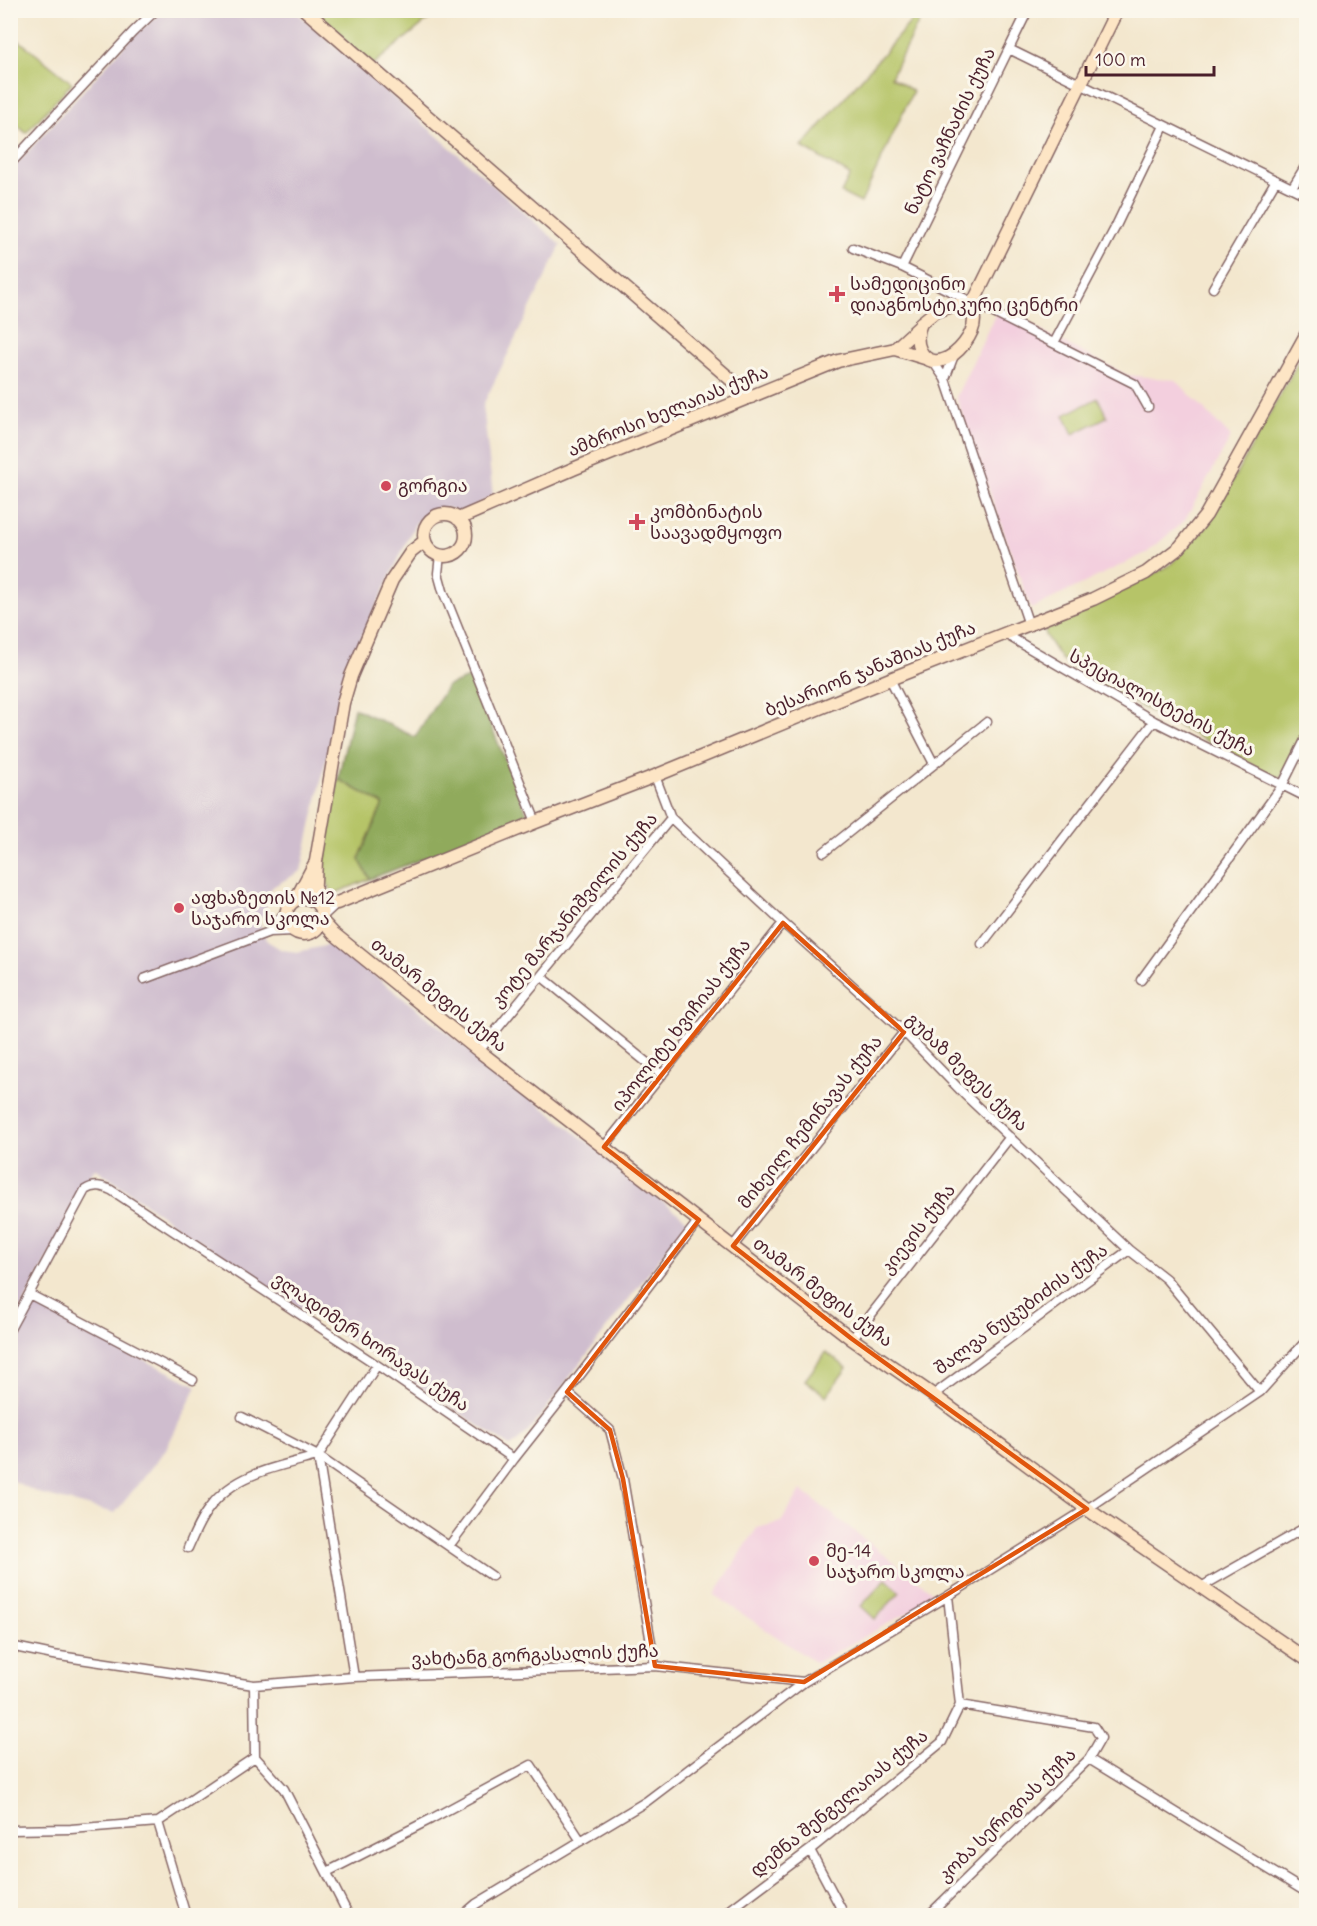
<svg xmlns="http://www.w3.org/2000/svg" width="1317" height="1926" viewBox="0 0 1317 1926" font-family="Delius,'Noto Sans Georgian',sans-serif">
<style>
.built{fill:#f3cfde}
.industrial{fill:#cfbdce}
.green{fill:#b6c467;stroke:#807249;stroke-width:1.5}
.forest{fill:#90aa5c;stroke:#6d6444;stroke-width:1.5}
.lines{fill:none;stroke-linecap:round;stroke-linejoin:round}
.street-casing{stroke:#856564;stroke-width:11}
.secondary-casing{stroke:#856564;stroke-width:15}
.street{stroke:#fff;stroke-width:8}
.secondary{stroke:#fde5c5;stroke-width:12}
.marked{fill:none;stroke:#e0560e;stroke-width:4.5;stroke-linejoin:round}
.poi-dot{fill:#d1495b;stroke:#fbf7ec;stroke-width:2}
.labels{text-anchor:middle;stroke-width:6;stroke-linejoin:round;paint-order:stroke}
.street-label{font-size:18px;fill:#4a1f2b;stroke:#fbf7ec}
.poi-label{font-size:18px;fill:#4a1f2b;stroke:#fbf7ec;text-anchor:start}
</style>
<rect width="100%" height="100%" fill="#fbf7ec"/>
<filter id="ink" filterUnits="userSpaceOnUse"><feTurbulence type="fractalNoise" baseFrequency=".0167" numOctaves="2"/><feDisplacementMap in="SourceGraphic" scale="12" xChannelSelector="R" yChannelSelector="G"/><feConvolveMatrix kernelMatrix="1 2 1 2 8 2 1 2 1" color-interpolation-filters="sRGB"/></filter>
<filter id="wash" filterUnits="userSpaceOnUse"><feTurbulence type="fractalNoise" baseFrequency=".008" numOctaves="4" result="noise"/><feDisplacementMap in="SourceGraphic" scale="24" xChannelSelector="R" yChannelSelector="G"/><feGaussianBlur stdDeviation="1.35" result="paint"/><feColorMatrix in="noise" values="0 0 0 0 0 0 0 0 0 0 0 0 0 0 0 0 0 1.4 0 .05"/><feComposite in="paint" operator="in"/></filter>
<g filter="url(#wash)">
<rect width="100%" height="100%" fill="#f3e7ce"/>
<!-- built -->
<path class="built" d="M998,309L1127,375L1176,380L1231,437L1185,520L1148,552L1031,609L956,397Z
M801,1490L938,1596L816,1663L714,1595L757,1528L781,1522Z"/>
<!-- industrial -->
<path class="industrial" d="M164,11H295L561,245L483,405L493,496L460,513L449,508L436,509L422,517L415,524L346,670L301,871L274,886L269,891L266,905L267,915L258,918L267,941L282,950L297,952L334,944L688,1221L529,1431L511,1447L191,1236L95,1168L11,1328V170L135,34Z
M32,1304L197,1386L166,1449L115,1513L43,1495L11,1480L10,1348Z"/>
<!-- green -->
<path class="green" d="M305,11H439L370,67Z
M920,11H924L891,77L913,91L861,203L841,193L850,175L802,147Z
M11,34L72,83L26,133L11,120Z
M1306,348V726L1282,776L1277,778L1092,681L1061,659L1045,635V628L1063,617L1126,589L1169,566L1208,525Z
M1098,398L1107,417L1073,434L1064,415Z
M338,779L383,804L359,859L370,879L333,894L322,872Z
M826,1352L847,1368L826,1396L805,1380Z
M886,1579L900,1592L875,1619L861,1606Z"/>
<!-- forest -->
<path class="forest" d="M471,677L529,818L370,879L359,859L383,804L338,779L354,708L415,737L447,686Z"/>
</g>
<g filter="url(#ink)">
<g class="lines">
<defs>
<path id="street" d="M1009,49L1306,195
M10,164L133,32L156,10
M1292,188L1306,165
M853,248L902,267L1135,384L1148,407
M902,267L1028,10
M1213,288L1276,180
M1054,343L1115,228L1164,126
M932,360L945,379L1029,625
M945,379L954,355
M440,555L438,573L443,591L536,822
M1005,634L1154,721L1306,797
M890,679L934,764
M655,776L671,818L783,923L904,1032L964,1094L1129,1250L1166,1279L1260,1392
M824,852L987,722
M315,902L337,903
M322,917L337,903
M269,932L286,911
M982,944L1154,721
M541,976L662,1075
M144,979L269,932L294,931
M1141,980L1282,786L1306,738
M479,1051L671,818
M604,1147L783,923
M733,1246L904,1032
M29,1294L193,1380
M10,1329L85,1190C94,1184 102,1186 111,1190L377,1365L514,1459L567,1392L699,1220
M852,1339L1010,1137
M567,1392L610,1430L623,1479L655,1666
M933,1395L1129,1250
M242,1417L318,1456L492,1576
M318,1456L354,1677
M318,1456L377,1365
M449,1546L514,1459
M188,1548C194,1534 200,1519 210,1507C235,1473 280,1466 318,1456
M1201,1587L1306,1527
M10,1646L53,1655L254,1685L354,1677L655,1666L804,1682L948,1596L1087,1509L1260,1392L1306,1341
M255,1757L284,1789L349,1916
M1089,1759L1306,1892
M10,1830L71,1829L158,1822
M810,1850L845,1916
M327,1872L431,1819L531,1765L581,1841
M186,1916L158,1822L255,1757L254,1685
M462,1916L476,1904L647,1801L804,1682
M722,1916L810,1850L942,1742L960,1705L948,1596
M928,1916L1089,1759L1101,1738L1094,1727L960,1705"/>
<path id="secondary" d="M305,10L751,397
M1302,10L1306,13
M973,303L1117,10
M955,305C1006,307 940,391 920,350C916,341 917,332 921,323L936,311Z
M895,349L928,359
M424 535a21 21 0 1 1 42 0a21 21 0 1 1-42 0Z
M458,519L573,469L838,361L895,349L919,327
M286 916a18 18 0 1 1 36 0a18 18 0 1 1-36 0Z
M296,899L314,865
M314,901L316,861L343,703L351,676L392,580L411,552L425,541
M337,903L536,822L655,776L890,679L1093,599L1146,573L1180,547L1206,515L1306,335
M322,921L333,933L479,1051L852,1339L933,1395L1087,1509L1306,1659"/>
</defs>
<!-- street casing -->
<use href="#street" class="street-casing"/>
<!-- secondary casing -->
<use href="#secondary" class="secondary-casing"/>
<!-- street -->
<use href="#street" class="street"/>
<!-- secondary -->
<use href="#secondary" class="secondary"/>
</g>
</g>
<!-- marked area -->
<path class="marked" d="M783,923L904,1032L733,1246L852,1339L1087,1509L804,1682L655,1666L623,1479L610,1430L567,1392L699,1220L604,1147Z"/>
<!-- markers -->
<g class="poi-dot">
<path d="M834 285h6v6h6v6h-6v6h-6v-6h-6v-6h6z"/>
<circle cx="386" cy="486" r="6"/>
<path d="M634 513h6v6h6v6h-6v6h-6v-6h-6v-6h6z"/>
<circle cx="179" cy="908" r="6"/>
<circle cx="814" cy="1561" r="6"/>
</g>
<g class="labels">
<!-- street labels -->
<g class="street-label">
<text transform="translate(950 131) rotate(-64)" y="6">ნატო ვაჩნაძის ქუჩა</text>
<text transform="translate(668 411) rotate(-22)" y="6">ამბროსი ხელაიას ქუჩა</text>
<text transform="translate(870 669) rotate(-22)" y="6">ბესარიონ ჯანაშიას ქუჩა</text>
<text transform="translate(1162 703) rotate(28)" y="6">სპეციალისტების ქუჩა</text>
<text transform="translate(574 910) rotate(-50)" y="6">კოტე მარჯანიშვილის ქუჩა</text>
<text transform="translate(439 995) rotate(39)" y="6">თამარ მეფის ქუჩა</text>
<text transform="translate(681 1025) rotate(-52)" y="6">იპოლიტე ხვიჩიას ქუჩა</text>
<text transform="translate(967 1072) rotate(44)" y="6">გუბაზ მეფეს ქუჩა</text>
<text transform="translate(810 1122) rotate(-51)" y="6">მიხეილ ჩემინავას ქუჩა</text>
<text transform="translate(918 1229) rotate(-52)" y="6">კიევის ქუჩა</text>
<text transform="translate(823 1292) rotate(37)" y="6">თამარ მეფის ქუჩა</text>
<text transform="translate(1021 1309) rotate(-36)" y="6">შალვა ნუცუბიძის ქუჩა</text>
<text transform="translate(371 1342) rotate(34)" y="6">ვლადიმერ ხორავას ქუჩა</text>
<text transform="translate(535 1655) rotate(-2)" y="6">ვახტანგ გორგასალის ქუჩა</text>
<text transform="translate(839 1803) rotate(-39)" y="6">დემნა შენგელაიას ქუჩა</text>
<text transform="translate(1007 1815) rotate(-44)" y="6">კობა სერიგიას ქუჩა</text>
</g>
<!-- poi labels -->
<g class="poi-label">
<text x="850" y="290">სამედიცინო<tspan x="850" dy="21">დიაგნოსტიკური ცენტრი</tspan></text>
<text x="398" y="492">გორგია</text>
<text x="650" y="518">კომბინატის<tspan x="650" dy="21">საავადმყოფო</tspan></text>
<text x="191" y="904">აფხაზეთის №12<tspan x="191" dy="21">საჯარო სკოლა</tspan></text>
<text x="826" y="1557">მე-14<tspan x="826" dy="21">საჯარო სკოლა</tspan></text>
</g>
</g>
<!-- margin -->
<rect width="1317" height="1926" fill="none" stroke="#fbf7ec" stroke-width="36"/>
<!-- scale -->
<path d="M1086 66v9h128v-9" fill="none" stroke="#4a1f2b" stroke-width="3"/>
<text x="1095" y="66" font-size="18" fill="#4a1f2b" stroke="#fbf7ec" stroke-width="4.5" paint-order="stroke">100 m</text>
</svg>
